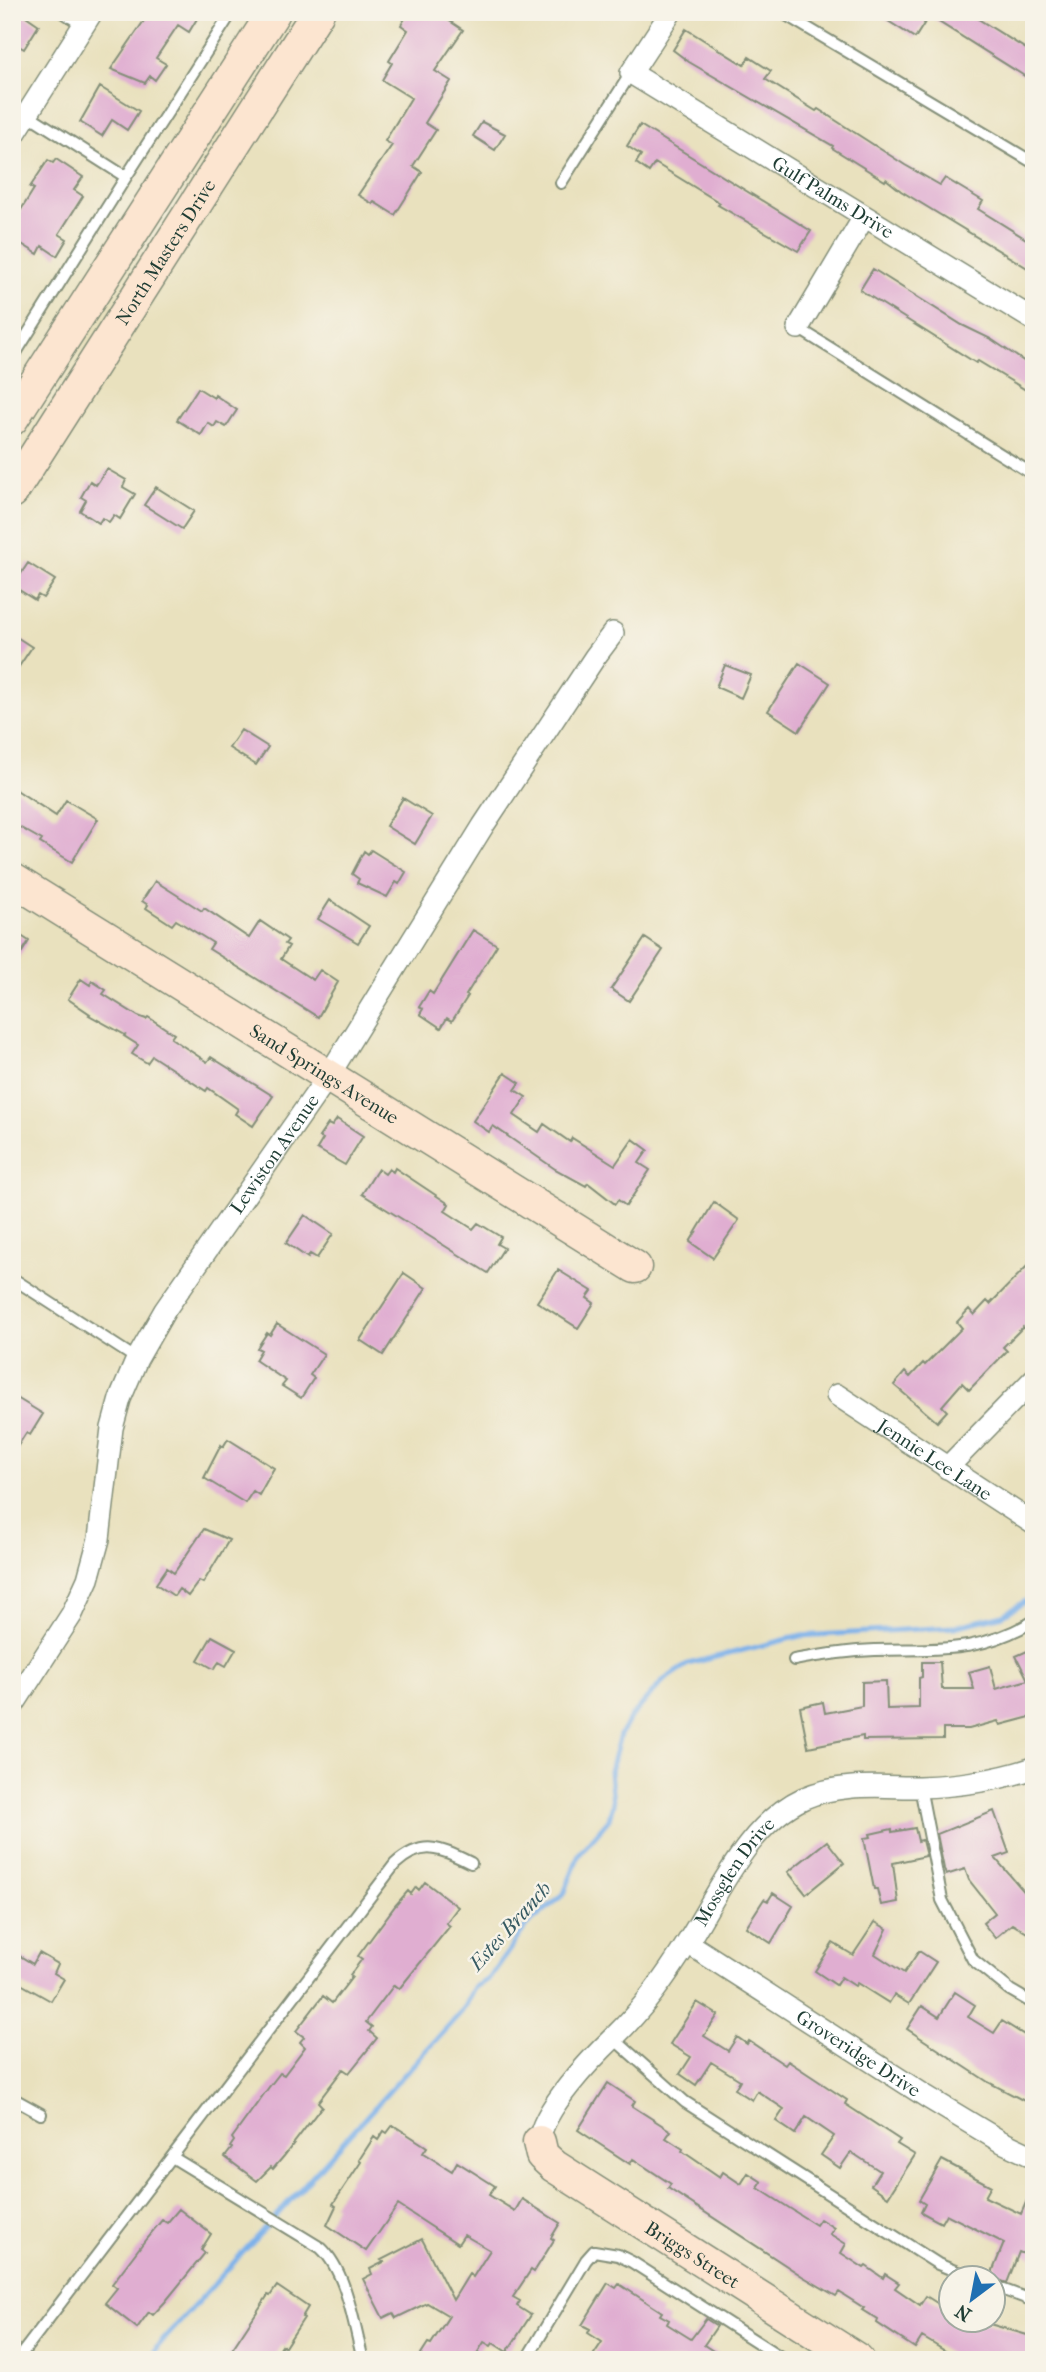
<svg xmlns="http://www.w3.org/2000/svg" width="1046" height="2372" viewBox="0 0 1046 2372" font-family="'IM FELL French Canon',serif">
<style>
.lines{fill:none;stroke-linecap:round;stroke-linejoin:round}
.stream{stroke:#7cb1ea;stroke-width:5}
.building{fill:#e0aed1}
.lane-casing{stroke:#848f79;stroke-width:14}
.street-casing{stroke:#848f79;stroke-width:24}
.secondary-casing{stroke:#848f79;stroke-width:35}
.lane{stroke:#fff;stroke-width:10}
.street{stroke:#fff;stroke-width:21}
.secondary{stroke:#fce5d0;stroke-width:32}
.labels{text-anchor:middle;stroke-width:5;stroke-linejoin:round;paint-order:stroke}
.street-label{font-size:19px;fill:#1f3d34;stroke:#f7f3e8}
.water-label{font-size:21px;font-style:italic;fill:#365a62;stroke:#f7f3e8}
</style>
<rect width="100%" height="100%" fill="#f7f3e8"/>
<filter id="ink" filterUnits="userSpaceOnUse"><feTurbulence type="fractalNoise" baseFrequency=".0143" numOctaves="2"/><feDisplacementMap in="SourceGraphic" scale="14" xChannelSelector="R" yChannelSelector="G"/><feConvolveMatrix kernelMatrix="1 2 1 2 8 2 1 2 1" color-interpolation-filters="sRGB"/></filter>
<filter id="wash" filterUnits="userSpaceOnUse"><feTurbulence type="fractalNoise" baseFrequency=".00686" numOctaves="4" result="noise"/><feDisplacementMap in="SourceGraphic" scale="28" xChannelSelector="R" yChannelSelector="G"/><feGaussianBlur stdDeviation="1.57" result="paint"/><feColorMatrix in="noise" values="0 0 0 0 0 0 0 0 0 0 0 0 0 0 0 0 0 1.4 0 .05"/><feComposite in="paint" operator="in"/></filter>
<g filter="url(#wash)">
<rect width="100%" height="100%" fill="#e9e1be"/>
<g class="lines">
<!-- stream -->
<path class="stream" d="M152,2360L157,2347L462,2011L474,1987L489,1979L526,1926L564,1894L579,1854L609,1819L613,1804L610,1771L620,1735L631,1717L664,1680L688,1664L800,1636L954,1627L1003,1615L1034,1596"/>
</g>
<g id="blocks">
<!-- building -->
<path class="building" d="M12,12H20L39,25L24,49L12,42Z
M150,12H201L189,32L178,25L156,58L166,64L155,80L150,76L145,83L111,69Z
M409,12H436L463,30L435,71L451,81L425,123L436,130L413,166L422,172L395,215L374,202L373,204L358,195L392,145L385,141L411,98L382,80L392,63L389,61L408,30L401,25Z
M874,12H967L1034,54V82L929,16L915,38Z
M686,29L744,65L749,57L771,71L765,79L816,111L818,109L905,165L940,185L945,178L983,201L978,209L1034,244V272L901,191L886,179L885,181L832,148L833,146L689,62L673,50Z
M100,87L139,111L127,130L112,120L102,136L80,122Z
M482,122L505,134L495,150L473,136Z
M640,125L811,231L798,251L718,205L720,203L655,163L649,172L636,163L641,155L627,146Z
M56,159L83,177L74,190L83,196L59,234L67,239L57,256L42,246L38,254L12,238V220L17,212L19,213L34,189L30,187L48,160L53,163Z
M873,269L962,325L991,339L1034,368V395L978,361L976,363L860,290Z
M198,388L214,398L215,395L237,410L226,427L217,422L214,427L208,423L201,435L177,420Z
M107,469L126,480L123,487L135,494L120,519L114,515L109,522L102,518L99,523L80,511L86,500L81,497L90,481L96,485Z
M156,487L194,511L182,529L144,505Z
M28,563L55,580L43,598L38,595L35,600L13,586Z
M12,634L32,647L12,677Z
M799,663L830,683L799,731L768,711Z
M725,665L751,675L741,698L716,687Z
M241,730L268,747L256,765L229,748Z
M12,787L56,816L66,800L98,819L72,862L40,843L42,840L12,823Z
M403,798L432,816L415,844L386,826Z
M371,850L406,872L399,884L396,882L387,897L357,883L359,879L352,874L364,851L368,854Z
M155,881L202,911L204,908L249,938L260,921L288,940L285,944L289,946L281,959L313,980L320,970L338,982L318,1017L209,949L213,943L176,920L172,925L146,908L148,905L142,901Z
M330,900L369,926L358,943L318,919Z
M12,930L29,941L12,968Z
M473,930L497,945L466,995L468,996L452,1021L447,1018L441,1028L420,1014L423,1009L419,1007L429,991L433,994Z
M645,938L663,950L629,1001L611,989Z
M81,979L90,985L92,981L106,990L103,994L138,1016L146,1019L148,1017L174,1034L171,1038L207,1062L211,1057L273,1096L253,1126L235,1114L238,1109L208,1088L206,1091L152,1056L147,1063L132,1054L138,1045L124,1036L125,1035L89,1015L90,1014L68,999Z
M505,1073L520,1083L515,1090L526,1097L514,1115L539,1132L544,1124L570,1142L572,1138L615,1165L633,1139L648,1150L639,1163L650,1170L626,1206L618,1200L615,1204L588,1183L586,1186L555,1169L493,1126L489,1132L473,1121Z
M337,1119L363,1136L345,1165L317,1149L323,1139L319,1137L328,1124L332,1126Z
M395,1168L449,1204L445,1211L473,1229L478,1223L501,1237L497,1244L504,1248L488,1273L362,1194L378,1169L385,1174L389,1169L393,1172Z
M714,1202L739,1220L713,1258L690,1242Z
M305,1215L333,1234L317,1258L310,1254L308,1258L286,1243Z
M1034,1259V1323L1027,1331L1023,1327L1003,1347L1007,1351L969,1390L962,1383L942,1406L947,1411L937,1422L894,1385L905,1372L910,1377L923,1363L925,1365L962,1328L957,1322L969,1309L974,1315L987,1301L990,1304Z
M558,1270L592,1291L587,1298L594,1303L578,1328L537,1302Z
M404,1273L426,1288L383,1355L360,1340Z
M277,1324L324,1354L310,1375L314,1378L301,1398L282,1386L286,1381L255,1360L261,1350L257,1348L267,1333L270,1335Z
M12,1395L43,1414L30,1435L26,1433L12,1455Z
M228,1439L274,1468L259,1495L253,1491L245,1503L204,1478L221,1445L223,1447Z
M204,1529L229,1540L203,1583L199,1581L188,1596L179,1589L174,1596L156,1584L167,1568L174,1573Z
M212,1636L236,1649L226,1666L219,1662L214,1669L198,1660Z
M1034,1648V1716L1000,1725L998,1721L969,1729H943V1739L863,1740V1736L808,1747L800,1707L823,1702L825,1713L862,1706V1682L886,1681L887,1709L919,1708V1678L922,1677V1662H940L942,1689H974L969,1672L990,1666L996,1689L1028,1680L1016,1656Z
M994,1811L1009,1853L995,1858L1034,1903V1937L1012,1924L995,1938L983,1923L995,1913L969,1880L965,1869L946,1875L944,1869L937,1834Z
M915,1828L918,1841L922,1840L926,1856L893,1863L898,1902L881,1905L877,1889H874L864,1838L871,1837L870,1834L892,1829V1832Z
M827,1841L844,1863L806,1894L788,1872Z
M425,1882L458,1907L446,1923L450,1926L399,1989L394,1985L366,2022L372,2027L369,2031L377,2038L349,2073L343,2069L318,2102L322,2106L284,2156L273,2169L271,2167L257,2181L225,2157L232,2148L230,2147L234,2141L232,2138L269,2087L280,2073L284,2075L305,2047L300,2042L304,2037L296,2031L323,1996L332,2003L352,1977L350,1975L362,1959L358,1956L395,1906L408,1891L411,1894L416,1887L419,1890Z
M773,1893L793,1906L771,1943L746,1927L764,1899L768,1901Z
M875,1922L887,1929L875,1954L904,1973L919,1951L936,1962L909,2004L894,1995L889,2003L857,1983L855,1986L841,1977L836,1985L815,1971L833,1943L853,1955Z
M12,1951L33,1964L39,1953L58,1964L54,1973L64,1979L51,2001L12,1979Z
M955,1992L975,2005L968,2017L994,2033L1002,2021L1034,2041V2106L988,2082L907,2029L922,2006L939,2017Z
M697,2002L718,2015L704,2036L728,2051L737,2037L747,2044L749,2041L785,2065L788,2061L847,2100L845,2104L900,2140L897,2144L915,2155L888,2197L871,2185L880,2171L851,2152L840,2168L821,2155L834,2136L806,2117L795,2134L776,2121L784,2109L757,2091L752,2100L735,2089L740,2080L711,2062L696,2085L680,2074L691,2057L670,2044Z
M608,2083L635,2101L632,2106L671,2131L666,2138L683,2149L682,2151L720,2177L723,2172L741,2184L748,2173L762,2182L758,2188L816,2225L820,2219L834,2228L830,2234L846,2244L841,2253L864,2268L866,2266L883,2278L885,2274L899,2283L895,2288L920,2305L926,2296L951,2312V2320H976L1034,2337V2351L1031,2360H948L950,2354L922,2337L915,2348L877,2323L878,2320L862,2310L864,2308L839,2292L836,2296L802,2276L668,2188L671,2184L633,2159L630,2164L590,2138L578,2130Z
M393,2125L427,2147L423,2153L452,2171L457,2162L495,2186L489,2195L515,2211L522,2199L560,2223L551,2238L554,2240L534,2272L531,2270L513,2297L520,2301L517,2306L531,2315L507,2352L493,2343L491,2346L484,2342L473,2360H417L428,2343L431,2344L449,2316L427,2303L396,2318L393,2313L383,2318L363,2279L372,2274L370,2269L384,2262L381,2260L422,2239L453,2300L469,2274L473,2277L490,2250L464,2235L458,2244L398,2205L366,2251L327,2225L336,2206L333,2204L361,2162L359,2160L374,2137L378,2140L384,2131L387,2133Z
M942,2160L991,2186L985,2197L1021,2214L1034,2184V2258L1019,2252L1007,2283L993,2278V2270L1004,2243L946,2214L941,2223L921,2212L925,2204L919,2200Z
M179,2209L211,2234L201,2250L205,2253L165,2302L153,2315L149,2312L137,2328L105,2303L117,2288L112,2284L146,2239L162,2220L167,2223Z
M608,2283L616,2288L619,2284L662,2312L660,2315L669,2320L667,2324L691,2339L706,2319L717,2326L704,2345L727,2360H590L602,2342L588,2333L590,2329L582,2325Z
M277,2286L308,2307L302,2317L304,2318L285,2347L282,2345L272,2360H225L268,2295L270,2296Z"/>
</g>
</g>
<g filter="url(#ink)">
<use href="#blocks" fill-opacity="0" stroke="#848f79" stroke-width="2"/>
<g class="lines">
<defs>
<path id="lane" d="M63,12L84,26
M781,12L1034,163
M27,114L126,177L232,12
M561,183L631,73
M798,328L1034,475
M12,359L126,177
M12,1278L137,1359
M794,1660C821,1655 848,1651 875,1650C939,1648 975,1655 1034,1621
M920,1787L942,1900L973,1960L1010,1990L1034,2004
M613,2038L685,2102L938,2264L972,2278
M12,2098L41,2114
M172,2157L321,2248C347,2272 354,2326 363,2360
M993,2286L1034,2301
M17,2360L395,1864C423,1839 440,1848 471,1863
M526,2360L586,2260L594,2251L618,2255L632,2262L785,2360"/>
<g id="street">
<path id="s1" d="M671,12L631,73L1034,320"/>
<path d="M12,138L92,12"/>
<path d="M798,328L864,217"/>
<path id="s2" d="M837,1395L1034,1524"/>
<path d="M947,1468L1034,1379"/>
<path id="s3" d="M12,1707L72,1614L88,1579L99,1539L112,1428L120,1399L137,1359L165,1310L329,1075L483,826L595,657L613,633"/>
<path id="s4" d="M688,1943L927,2097L1000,2141L1034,2157"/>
<path id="s5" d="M539,2142C542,2109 592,2058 615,2036C644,2008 668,1974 689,1940C720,1891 748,1824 804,1798C841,1782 881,1787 919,1787C957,1786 998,1780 1034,1768"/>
</g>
<g id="secondary">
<path d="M12,419L274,12"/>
<path id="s6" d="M12,492L318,12"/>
<path id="s7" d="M12,879L635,1267"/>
<path id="s8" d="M539,2142L542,2155L554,2166L858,2360"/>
</g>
</defs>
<!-- lane casing -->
<use href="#lane" class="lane-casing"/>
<!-- street casing -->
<use href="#street" class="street-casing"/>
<!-- secondary casing -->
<use href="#secondary" class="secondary-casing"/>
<!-- lane -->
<use href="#lane" class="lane"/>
<!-- street -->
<use href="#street" class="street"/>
<!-- secondary -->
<use href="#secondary" class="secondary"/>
</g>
</g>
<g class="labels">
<!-- street labels -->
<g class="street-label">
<text dy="7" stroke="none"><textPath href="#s1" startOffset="310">Gulf Palms Drive</textPath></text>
<text dy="7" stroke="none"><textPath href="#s6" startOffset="285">North Masters Drive</textPath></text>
<text dy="7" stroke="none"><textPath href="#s7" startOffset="368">Sand Springs Avenue</textPath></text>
<text dy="7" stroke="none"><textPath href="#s3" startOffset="623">Lewiston Avenue</textPath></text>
<text dy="7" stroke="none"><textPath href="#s2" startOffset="117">Jennie Lee Lane</textPath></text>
<text dy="7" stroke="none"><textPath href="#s5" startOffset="336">Mossglen Drive</textPath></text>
<text dy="7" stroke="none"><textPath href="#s4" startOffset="203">Groveridge Drive</textPath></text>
<text dy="7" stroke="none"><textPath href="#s8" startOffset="194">Briggs Street</textPath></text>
</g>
<!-- water labels -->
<g class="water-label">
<text transform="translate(510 1926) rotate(-48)" y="7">Estes Branch</text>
</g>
</g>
<!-- margin -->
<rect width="1046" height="2372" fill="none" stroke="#f7f3e8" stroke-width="42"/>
<!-- north arrow -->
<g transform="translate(972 2299) rotate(212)"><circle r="33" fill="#f7f3e8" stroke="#a1aaa0" stroke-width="2"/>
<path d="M0-5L12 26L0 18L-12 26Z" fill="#1f6fb2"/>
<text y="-10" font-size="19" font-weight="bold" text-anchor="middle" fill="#1f3d34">N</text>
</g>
</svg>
